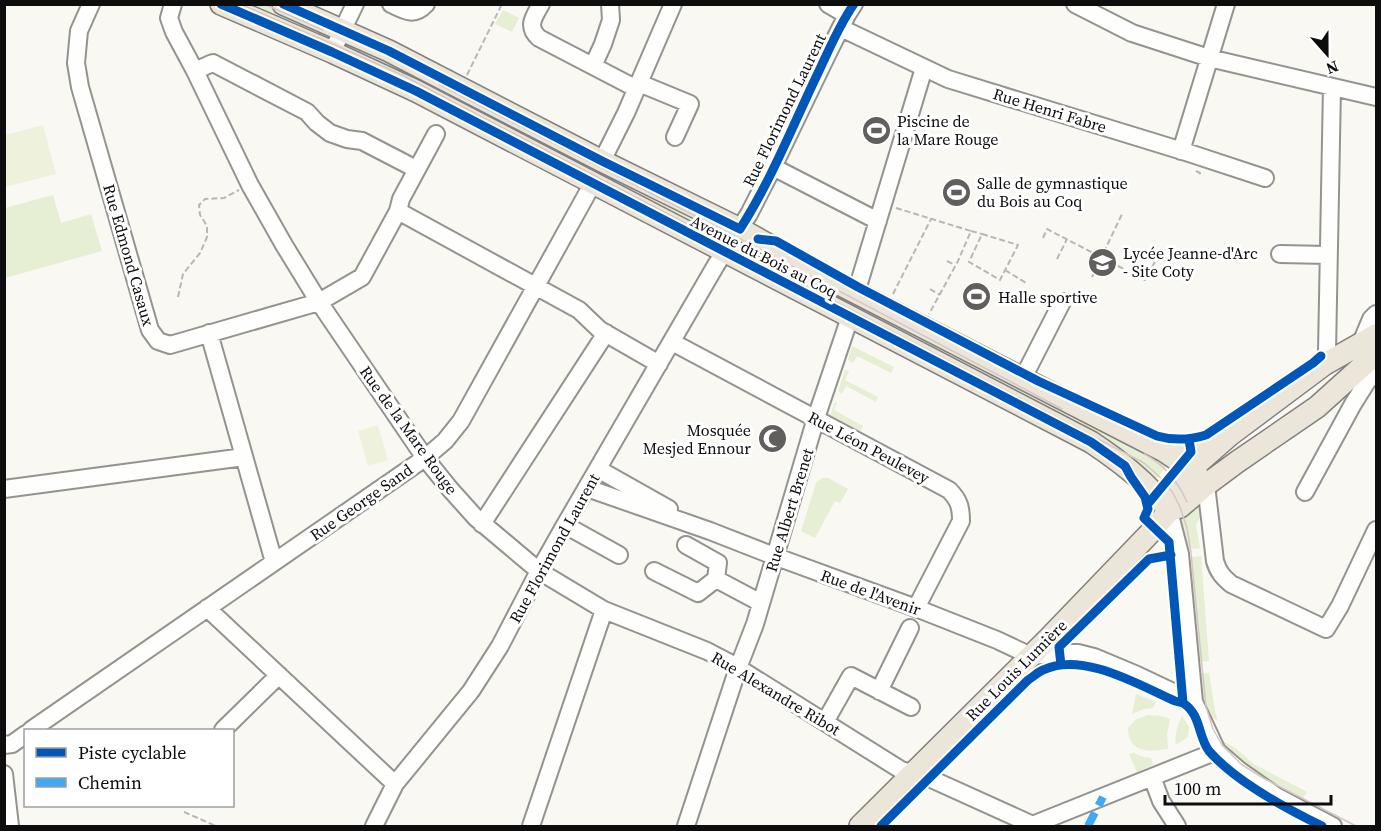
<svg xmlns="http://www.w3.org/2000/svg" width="1381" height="831" viewBox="0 0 1381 831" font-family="'Source Serif 4',serif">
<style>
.green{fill:#e6eed3}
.pitch{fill:#eef2dd}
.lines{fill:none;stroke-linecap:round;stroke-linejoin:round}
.minor-casing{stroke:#949390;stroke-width:20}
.major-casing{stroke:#81807d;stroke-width:24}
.path{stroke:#b8b7b6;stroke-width:2;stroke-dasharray:6 3;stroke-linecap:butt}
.minor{stroke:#fefefd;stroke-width:16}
.major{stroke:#ebe5da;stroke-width:21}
.tram{stroke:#d5c6c7;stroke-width:1.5}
.quiet{stroke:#3fa9f5;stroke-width:8;stroke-dasharray:15 8;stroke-linecap:butt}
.cycleway-casing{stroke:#fff;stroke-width:13}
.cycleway{stroke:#0057b8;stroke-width:9}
.labels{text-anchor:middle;stroke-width:6;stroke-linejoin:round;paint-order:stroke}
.street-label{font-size:16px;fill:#0d0d0d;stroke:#fff}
.poi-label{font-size:16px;fill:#0d0d0d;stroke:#fff;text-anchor:start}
</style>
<rect width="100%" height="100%" fill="#faf8f2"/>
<!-- green -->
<path class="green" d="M234,5H269L314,23L308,36Z
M503,10L519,18L512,32L495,24Z
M379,52L580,156L574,167L373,65Z
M588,159L710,222L703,235L581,172Z
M53,195L61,223L91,214L102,251L5,278V208Z
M847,292L916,328L907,342L842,309Z
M925,333L1169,463L1153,483L916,347Z
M852,346L894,367L891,373L857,356L853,363L848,360Z
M845,370L849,371L845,380L878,397L876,402L846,386L842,394L838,391Z
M835,402L837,403L834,410L863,426L861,431L830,416Z
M822,478H828L848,489L840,503L835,501L815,538L801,531L816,483Z
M1203,495L1204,510L1196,525L1200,548L1183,550C1179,517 1179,518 1203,495Z
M1201,556L1209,661L1193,663L1184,558Z
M1209,673L1215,710L1218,721L1201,711L1194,674Z
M1136,694L1156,702L1153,708L1144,709L1132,714Z
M1148,715L1161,716L1170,719L1167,734L1168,749C1149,752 1128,753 1128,728L1135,720Z
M1182,716L1189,727L1188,737L1176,745C1174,735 1178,725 1182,716Z
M1213,736L1234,747L1254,764L1307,792L1299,806L1259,782Z
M1134,753L1143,757L1151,758L1153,765L1137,772L1129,754Z"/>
<!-- pitch -->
<path class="pitch" d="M43,125L56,174L5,187V135Z
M378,425L388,460L368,466L358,431Z"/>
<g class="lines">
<defs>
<path id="minor" d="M91,4L79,31L76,63L80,87L150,330L158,341L170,345L319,302L362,277L398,211L401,199L436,134
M173,4L169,18L174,32L195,71L250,185L284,245L319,302L425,458L450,489L476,518L539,571L604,610L707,651L732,664L901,770L929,778L1035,826
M391,4C405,11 414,17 426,4
M541,4C534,17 526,26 539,38L637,89
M828,4L847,15
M1075,4L1132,33L1209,58L1376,97
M841,28L948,79L1189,153L1265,178
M332,52L355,4
M593,66L603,44L611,20L610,4
M195,71L208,65L213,63L307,112L317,123L330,133L347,139L362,141L416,169
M639,83L690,104L675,137
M1181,151L1226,4
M602,161L626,113L673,4
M773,167L878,221
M398,211L579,310L600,330L659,364
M1280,254L1328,255
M856,293L924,68
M209,333L274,562
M672,342L949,490C959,500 961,507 961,521L916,608
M1361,343L1371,319L1376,314
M1325,364L1327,352L1332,87
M1023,378L1062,302
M598,469L669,509
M1206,485L1215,561C1218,572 1223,577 1231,584L1326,629L1340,606L1376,530
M587,488L710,531L774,556L916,608L997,640L1031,656L1063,653H1078L1094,657L1137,675L1194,702
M4,489L244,457
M1305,492L1353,404L1368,380L1376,374
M1169,511L1180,554L1194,702L1217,751L1239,770L1276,796L1333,826
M482,524L606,333
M565,525L619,555
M686,545L718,563L716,579
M654,571L698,593L716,579L761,603
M207,608L395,784
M879,691L910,628
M825,722L851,676L911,707
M31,730L425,458L445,441L461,421L593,183
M223,730L279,675
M4,745L12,744L26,734
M4,774L10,826
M1152,777L1161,801L1177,826
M374,826L395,784L471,691L500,646L539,571L565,525L716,265L749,214L773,167L828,53L847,15L854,4
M531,826L604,610
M686,826L738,668L755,624L816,418L850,317
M1030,826L1217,751"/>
<path id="major" d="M221,4L332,52L416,91L1091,442C1121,462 1147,482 1169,511
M283,4L389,51L602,161L740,229L843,286L1164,451L1191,469L1206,485
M1164,451L1207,443L1222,438
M1169,511L1180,507L1206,485L1237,462L1317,407L1368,361L1376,355
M860,826L1050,637L1151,532L1169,511L1173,493L1191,469L1230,435L1325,364L1376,335"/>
</defs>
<!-- minor casing -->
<use href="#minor" class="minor-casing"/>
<!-- major casing -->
<use href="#major" class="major-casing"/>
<!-- path -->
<path class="path" d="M467,75L502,4
M1196,171L1200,173L1198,177
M896,208L971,231L958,261L929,314
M971,231L982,234
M982,234L1018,245L1000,280L969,262Z
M1043,238L1047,229L1145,280L1157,258
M1057,259L1067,239
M947,261L955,265
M1005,270L1026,283
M1092,277L1123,212
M930,289L940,295
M893,294L931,219
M178,297L183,274L200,253L207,237V226L200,215L199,205L205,199L224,198L239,190
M184,812L216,826
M323,826H327"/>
<!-- minor -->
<use href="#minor" class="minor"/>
<!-- major -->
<use href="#major" class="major"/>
<!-- tram -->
<path class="tram" d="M240,4L335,45L402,75L1144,463L1161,478L1173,493L1180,507L1187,528L1191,553L1206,707L1213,729L1222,745L1241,764L1263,778L1356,826
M264,4L323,30
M440,85L754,246L1062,409
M1144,454C1164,464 1178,482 1187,502"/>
<!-- quiet -->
<path class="quiet" d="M1088,826L1103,797"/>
<defs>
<path id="cycleway" d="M221,4L332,52L416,91L1091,442L1125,466L1131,477L1145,497L1148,509L1144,518L1169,542L1183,703C1201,714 1198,737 1209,751C1236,782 1285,808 1322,826
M283,4L389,51L602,161L740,229C771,181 793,125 818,73C829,50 839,25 854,4
M758,239L776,241L858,287L1038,381L1157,436C1174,441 1189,440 1206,435L1313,363L1321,356
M1147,505L1191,452L1189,439
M1061,665L1059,647L1149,559L1171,555
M881,826L1028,680C1033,677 1038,672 1043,670C1082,651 1139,685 1175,701L1183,703"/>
</defs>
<!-- cycleway casing -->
<use href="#cycleway" class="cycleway-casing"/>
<!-- cycleway -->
<use href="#cycleway" class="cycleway"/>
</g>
<!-- icons -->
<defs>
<symbol id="stadium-disc" viewBox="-11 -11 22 22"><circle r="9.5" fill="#605f5d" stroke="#fff"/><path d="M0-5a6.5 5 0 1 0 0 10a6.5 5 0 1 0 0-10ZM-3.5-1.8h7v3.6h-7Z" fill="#fff"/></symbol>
<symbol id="school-disc" viewBox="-11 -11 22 22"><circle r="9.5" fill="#605f5d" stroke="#fff"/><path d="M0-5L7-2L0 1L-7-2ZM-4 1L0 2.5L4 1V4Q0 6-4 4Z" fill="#fff"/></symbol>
<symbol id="mosque-disc" viewBox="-11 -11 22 22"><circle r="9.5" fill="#605f5d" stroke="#fff"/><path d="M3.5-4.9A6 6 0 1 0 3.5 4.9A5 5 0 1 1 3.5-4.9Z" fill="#fff"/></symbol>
</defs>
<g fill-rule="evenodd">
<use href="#stadium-disc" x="860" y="114" width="33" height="33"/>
<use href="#stadium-disc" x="940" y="176" width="33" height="33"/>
<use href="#school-disc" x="1086" y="246" width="33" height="33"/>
<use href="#stadium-disc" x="960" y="280" width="33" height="33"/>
<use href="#mosque-disc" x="756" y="422" width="33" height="33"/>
</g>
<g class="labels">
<!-- street labels -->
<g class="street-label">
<text transform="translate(784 110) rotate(-64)" y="6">Rue Florimond Laurent</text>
<text transform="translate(1050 110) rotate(17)" y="6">Rue Henri Fabre</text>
<text transform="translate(129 255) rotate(74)" y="6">Rue Edmond Casaux</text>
<text transform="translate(764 256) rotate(27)" y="6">Avenue du Bois au Coq</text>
<text transform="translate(409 430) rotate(54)" y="6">Rue de la Mare Rouge</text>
<text transform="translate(869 447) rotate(28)" y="6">Rue Léon Peulevey</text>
<text transform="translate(361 502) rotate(-35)" y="6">Rue George Sand</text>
<text transform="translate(789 510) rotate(-73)" y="6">Rue Albert Brenet</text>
<text transform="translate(554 548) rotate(-61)" y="6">Rue Florimond Laurent</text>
<text transform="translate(871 592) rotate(20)" y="6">Rue de l'Avenir</text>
<text transform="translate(1016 670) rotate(-45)" y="6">Rue Louis Lumière</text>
<text transform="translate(776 693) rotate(31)" y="6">Rue Alexandre Ribot</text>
</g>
<!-- poi labels -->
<g class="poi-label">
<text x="897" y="127">Piscine de<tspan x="897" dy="18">la Mare Rouge</tspan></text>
<text x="977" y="189">Salle de gymnastique<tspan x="977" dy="18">du Bois au Coq</tspan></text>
<text x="1123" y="259">Lycée Jeanne-d'Arc<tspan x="1123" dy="18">- Site Coty</tspan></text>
<text x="998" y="303">Halle sportive</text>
<text x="751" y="436" text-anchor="end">Mosquée<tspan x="751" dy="18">Mesjed Ennour</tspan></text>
</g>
</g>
<!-- border -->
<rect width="1381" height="831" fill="none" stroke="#0d0d0d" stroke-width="12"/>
<!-- legend -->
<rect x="24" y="729" width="210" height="78" fill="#ffffff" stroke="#9e9e9e" stroke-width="1.5"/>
<rect x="36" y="748" width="30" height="9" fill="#0057b8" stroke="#9e9e9e" stroke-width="1.5"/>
<text x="78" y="759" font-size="18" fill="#0d0d0d">Piste cyclable</text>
<rect x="36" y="778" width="30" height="9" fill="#3fa9f5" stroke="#9e9e9e" stroke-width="1.5"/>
<text x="78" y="789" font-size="18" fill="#0d0d0d">Chemin</text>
<!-- north arrow -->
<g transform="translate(1327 54) rotate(159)" stroke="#ffffff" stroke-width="4.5" paint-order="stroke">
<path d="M0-4.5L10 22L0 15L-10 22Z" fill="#0d0d0d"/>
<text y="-9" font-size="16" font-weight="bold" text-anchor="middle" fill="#0d0d0d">N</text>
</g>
<!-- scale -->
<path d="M1165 795v9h166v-9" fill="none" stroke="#0d0d0d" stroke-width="3"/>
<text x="1174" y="795" font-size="18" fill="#0d0d0d" stroke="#ffffff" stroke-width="4.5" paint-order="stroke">100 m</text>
</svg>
